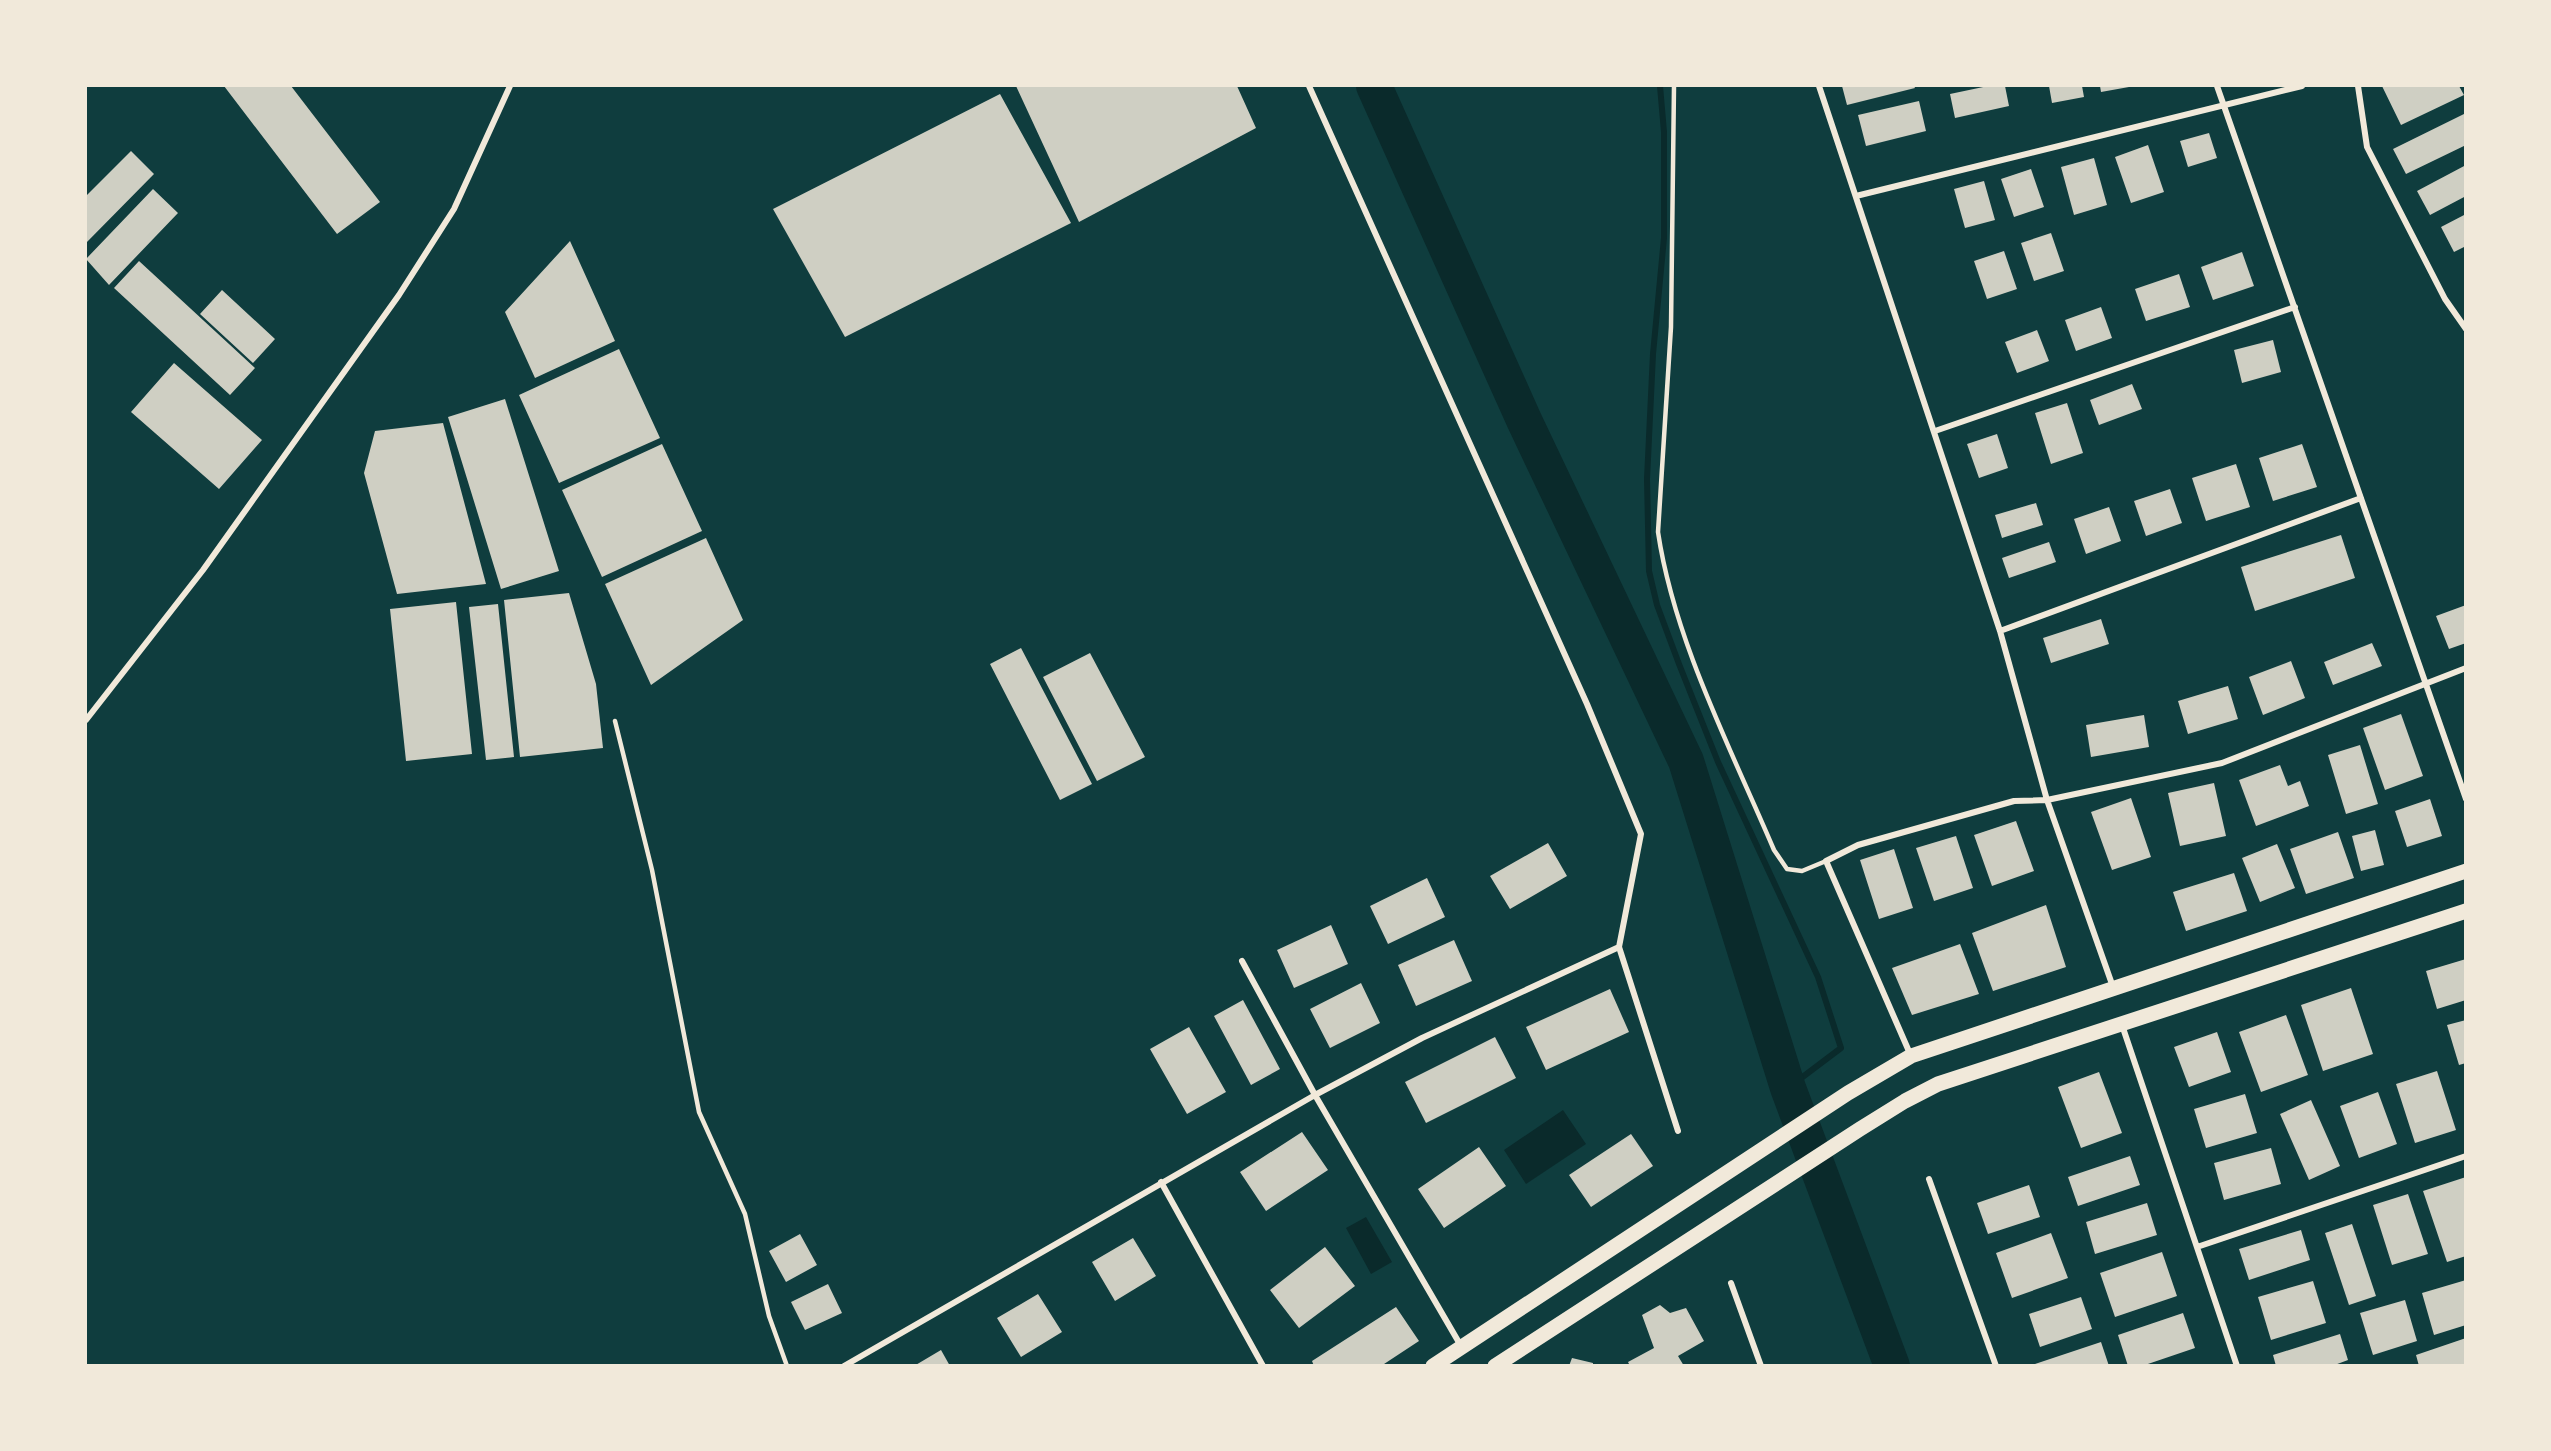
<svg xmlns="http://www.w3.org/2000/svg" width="2551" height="1451" viewBox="0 0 2551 1451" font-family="'Exo 2',sans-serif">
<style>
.water{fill:#0a2a2b}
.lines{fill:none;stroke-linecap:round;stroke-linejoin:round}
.stream{stroke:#0a2a2b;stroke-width:6}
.river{stroke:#0a2a2b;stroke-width:36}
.building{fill:#cfcfc3}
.service{stroke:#f1e9da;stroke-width:4.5}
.minor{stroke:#f1e9da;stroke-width:6}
.primary{stroke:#f1e9da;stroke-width:15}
</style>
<rect width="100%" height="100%" fill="#0f3d3e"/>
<!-- water -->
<path class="water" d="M1563,1110L1586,1144L1526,1184L1504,1150Z
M1366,1217L1392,1262L1371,1274L1346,1228Z"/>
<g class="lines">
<!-- stream -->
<path class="stream" d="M1660,86L1664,132V238L1653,354L1647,479L1649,571L1657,605L1679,664L1718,762L1818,977L1841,1048L1788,1088"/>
<!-- river -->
<path class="river" d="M1374,86L1524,420L1686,761L1788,1088L1892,1366"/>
</g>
<!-- building -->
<path class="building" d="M224,86H291L380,202L337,234Z
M1016,86H1237L1256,128L1079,222Z
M1842,86H1914L1915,88L1847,105Z
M1988,86H2005L2009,106L1955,118L1950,94Z
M2049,86H2082L2084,97L2052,103Z
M2100,86H2129V87L2101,92Z
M2382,86H2459L2464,95L2401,125Z
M1000,94L1071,223L845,337L773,209Z
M1919,101L1926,131L1866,146L1858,115Z
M2466,113V145L2406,174L2393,149Z
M2209,133L2217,158L2188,167L2180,141Z
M2148,145L2164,192L2131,203L2115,157Z
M131,151L154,174L86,243V196Z
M2094,158L2107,205L2074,215L2061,167Z
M2466,165V196L2430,215L2417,191Z
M2031,169L2044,207L2014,217L2001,179Z
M1984,181L1995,220L1965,228L1954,189Z
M153,189L178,213L109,285L86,259Z
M2466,214V246L2454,252L2441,227Z
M2051,233L2064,271L2034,281L2021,243Z
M570,241L615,341L535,378L505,312Z
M2004,251L2017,289L1987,299L1974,261Z
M2242,252L2254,286L2213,300L2201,267Z
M139,261L255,368L230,395L114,288Z
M2179,274L2190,307L2146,321L2135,289Z
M222,290L275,339L253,363L200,314Z
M2101,307L2112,338L2076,351L2065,320Z
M2037,330L2049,361L2017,373L2005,342Z
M2273,340L2281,372L2242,383L2234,350Z
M619,349L660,438L559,483L519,395Z
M174,363L262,440L219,489L131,412Z
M2132,384L2142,409L2099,425L2090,400Z
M505,399L559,571L501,589L448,417Z
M2067,403L2083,453L2051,464L2035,413Z
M443,423L486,584L397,594L364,473L375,431Z
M1997,434L2008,468L1979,478L1967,444Z
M662,444L702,531L602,577L562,490Z
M2302,444L2317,487L2273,501L2259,458Z
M2236,464L2250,507L2206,521L2192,478Z
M2170,489L2182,523L2146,536L2134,501Z
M2036,503L2043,525L2002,538L1995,515Z
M2109,507L2121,541L2086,554L2074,519Z
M2341,535L2355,578L2255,611L2241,567Z
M706,538L743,620L651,685L605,584Z
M2049,542L2056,562L2009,578L2002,558Z
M569,593L596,684L603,748L520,757L504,600Z
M456,602L472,754L406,761L390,609Z
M498,604L514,757L486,760L469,607Z
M2466,605V643L2449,649L2436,616Z
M2101,619L2109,644L2051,663L2043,638Z
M2372,643L2382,666L2333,685L2324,662Z
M1021,648L1092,784L1060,800L990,664Z
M1090,653L1145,757L1097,781L1043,677Z
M2291,661L2305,698L2263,715L2249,677Z
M2228,686L2238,719L2188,734L2178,701Z
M2401,714L2423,776L2385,790L2363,728Z
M2144,715L2149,747L2091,757L2086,725Z
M2360,745L2378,804L2346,814L2328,755Z
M2280,765L2288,786L2300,781L2309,806L2256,826L2239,780Z
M2214,783L2226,836L2180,846L2168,793Z
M2131,798L2151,857L2112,870L2091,812Z
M2430,799L2442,836L2407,847L2395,811Z
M2016,821L2034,871L1992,886L1974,835Z
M2375,830L2384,865L2361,871L2352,836Z
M2338,832L2354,878L2306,894L2290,849Z
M1956,836L1973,888L1934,901L1916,848Z
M1548,843L1567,876L1510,909L1490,876Z
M2277,844L2295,888L2260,902L2242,858Z
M1894,849L1913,908L1879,919L1860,860Z
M2234,873L2247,911L2186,931L2173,892Z
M1427,878L1445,917L1388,944L1370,906Z
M2046,905L2066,967L1993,991L1972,933Z
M1331,925L1348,964L1294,988L1277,950Z
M1454,940L1472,981L1416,1006L1398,965Z
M1960,944L1979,994L1912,1015L1892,968Z
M2466,959V1000L2437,1009L2426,971Z
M1361,983L1380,1023L1330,1048L1310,1009Z
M2351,988L2373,1054L2323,1071L2301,1005Z
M1610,989L1629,1032L1546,1070L1526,1027Z
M1243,1000L1280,1069L1251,1085L1214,1016Z
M2286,1015L2308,1075L2261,1092L2239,1032Z
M2466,1020V1063L2459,1065L2447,1025Z
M1189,1027L1226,1092L1187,1114L1150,1049Z
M2217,1032L2231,1072L2189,1087L2174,1047Z
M1495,1037L1516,1078L1426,1123L1405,1082Z
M2437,1071L2456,1130L2415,1143L2396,1084Z
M2099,1072L2122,1133L2081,1148L2058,1087Z
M2378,1092L2397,1144L2359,1158L2340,1106Z
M2245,1094L2257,1133L2206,1148L2194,1109Z
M2311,1100L2340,1166L2309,1180L2280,1114Z
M1302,1132L1328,1170L1266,1211L1240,1172Z
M1631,1134L1653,1166L1591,1207L1569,1175Z
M1479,1147L1506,1186L1444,1228L1418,1189Z
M2271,1148L2281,1184L2224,1200L2214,1163Z
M2130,1156L2140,1185L2078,1206L2068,1177Z
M2466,1177V1256L2447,1262L2423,1191Z
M2029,1185L2040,1217L1988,1234L1977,1203Z
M2408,1194L2428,1254L2392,1265L2373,1205Z
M2147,1203L2157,1235L2095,1254L2086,1222Z
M2352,1224L2376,1296L2349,1305L2325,1233Z
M2301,1230L2310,1260L2249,1280L2239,1249Z
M2051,1233L2068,1278L2012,1298L1996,1253Z
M800,1234L817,1265L786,1282L769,1251Z
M1133,1238L1156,1276L1115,1301L1092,1262Z
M1325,1247L1355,1286L1299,1328L1270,1290Z
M2162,1252L2177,1296L2115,1317L2100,1273Z
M2466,1280V1325L2434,1335L2422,1293Z
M2313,1281L2326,1323L2271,1340L2258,1297Z
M828,1284L842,1313L805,1330L791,1302Z
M1038,1294L1062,1332L1021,1357L997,1318Z
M2081,1297L2092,1329L2040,1347L2029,1314Z
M2405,1300L2417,1341L2373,1355L2360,1313Z
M1660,1305L1670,1313L1686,1308L1704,1341L1678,1356L1684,1366H1630L1628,1362L1654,1348L1642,1315Z
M1396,1307L1419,1341L1381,1366H1314L1312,1361Z
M2183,1313L2195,1348L2142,1366H2128L2118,1335Z
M2340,1334L2348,1360L2332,1366H2276L2273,1355Z
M2466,1338V1366H2419L2416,1355Z
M2101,1342L2109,1366H2036L2035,1364Z
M941,1350L950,1366H914Z
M1572,1358L1593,1363V1366H1569Z"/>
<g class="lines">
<!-- service -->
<path class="service" d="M1674,86L1671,327L1658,532C1674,640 1731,749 1774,850L1787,869L1802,871L1826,861
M615,721L652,870L699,1112L745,1214L769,1316L787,1366"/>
<!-- minor -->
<path class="minor" d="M1309,86L1587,704L1641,834L1619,947
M1819,86L2000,631L2047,800L2113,987
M2217,86L2466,799
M2358,86L2367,147L2445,299L2466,329
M1856,196L2302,86
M1935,431L2295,307
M2000,631L2361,498
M86,720L203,570L399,295L454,209L510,86
M1242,961L1315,1095L1461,1346
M2122,1025L2237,1366
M1911,1056L1826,861L1858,845L2014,801L2047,800L2222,763L2466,668
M1929,1179L1996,1366
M1161,1182L1263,1366
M2197,1247L2466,1156
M1731,1283L1761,1366
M844,1366L1315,1095L1422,1038L1619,947L1678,1131"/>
<!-- primary -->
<path class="primary" d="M1433,1366L1848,1093L1911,1056L2466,871
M1495,1366L1860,1129L1905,1101L1938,1084L2466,911"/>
</g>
<!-- border -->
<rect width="2551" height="1451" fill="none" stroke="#f1e9da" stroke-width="174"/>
</svg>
